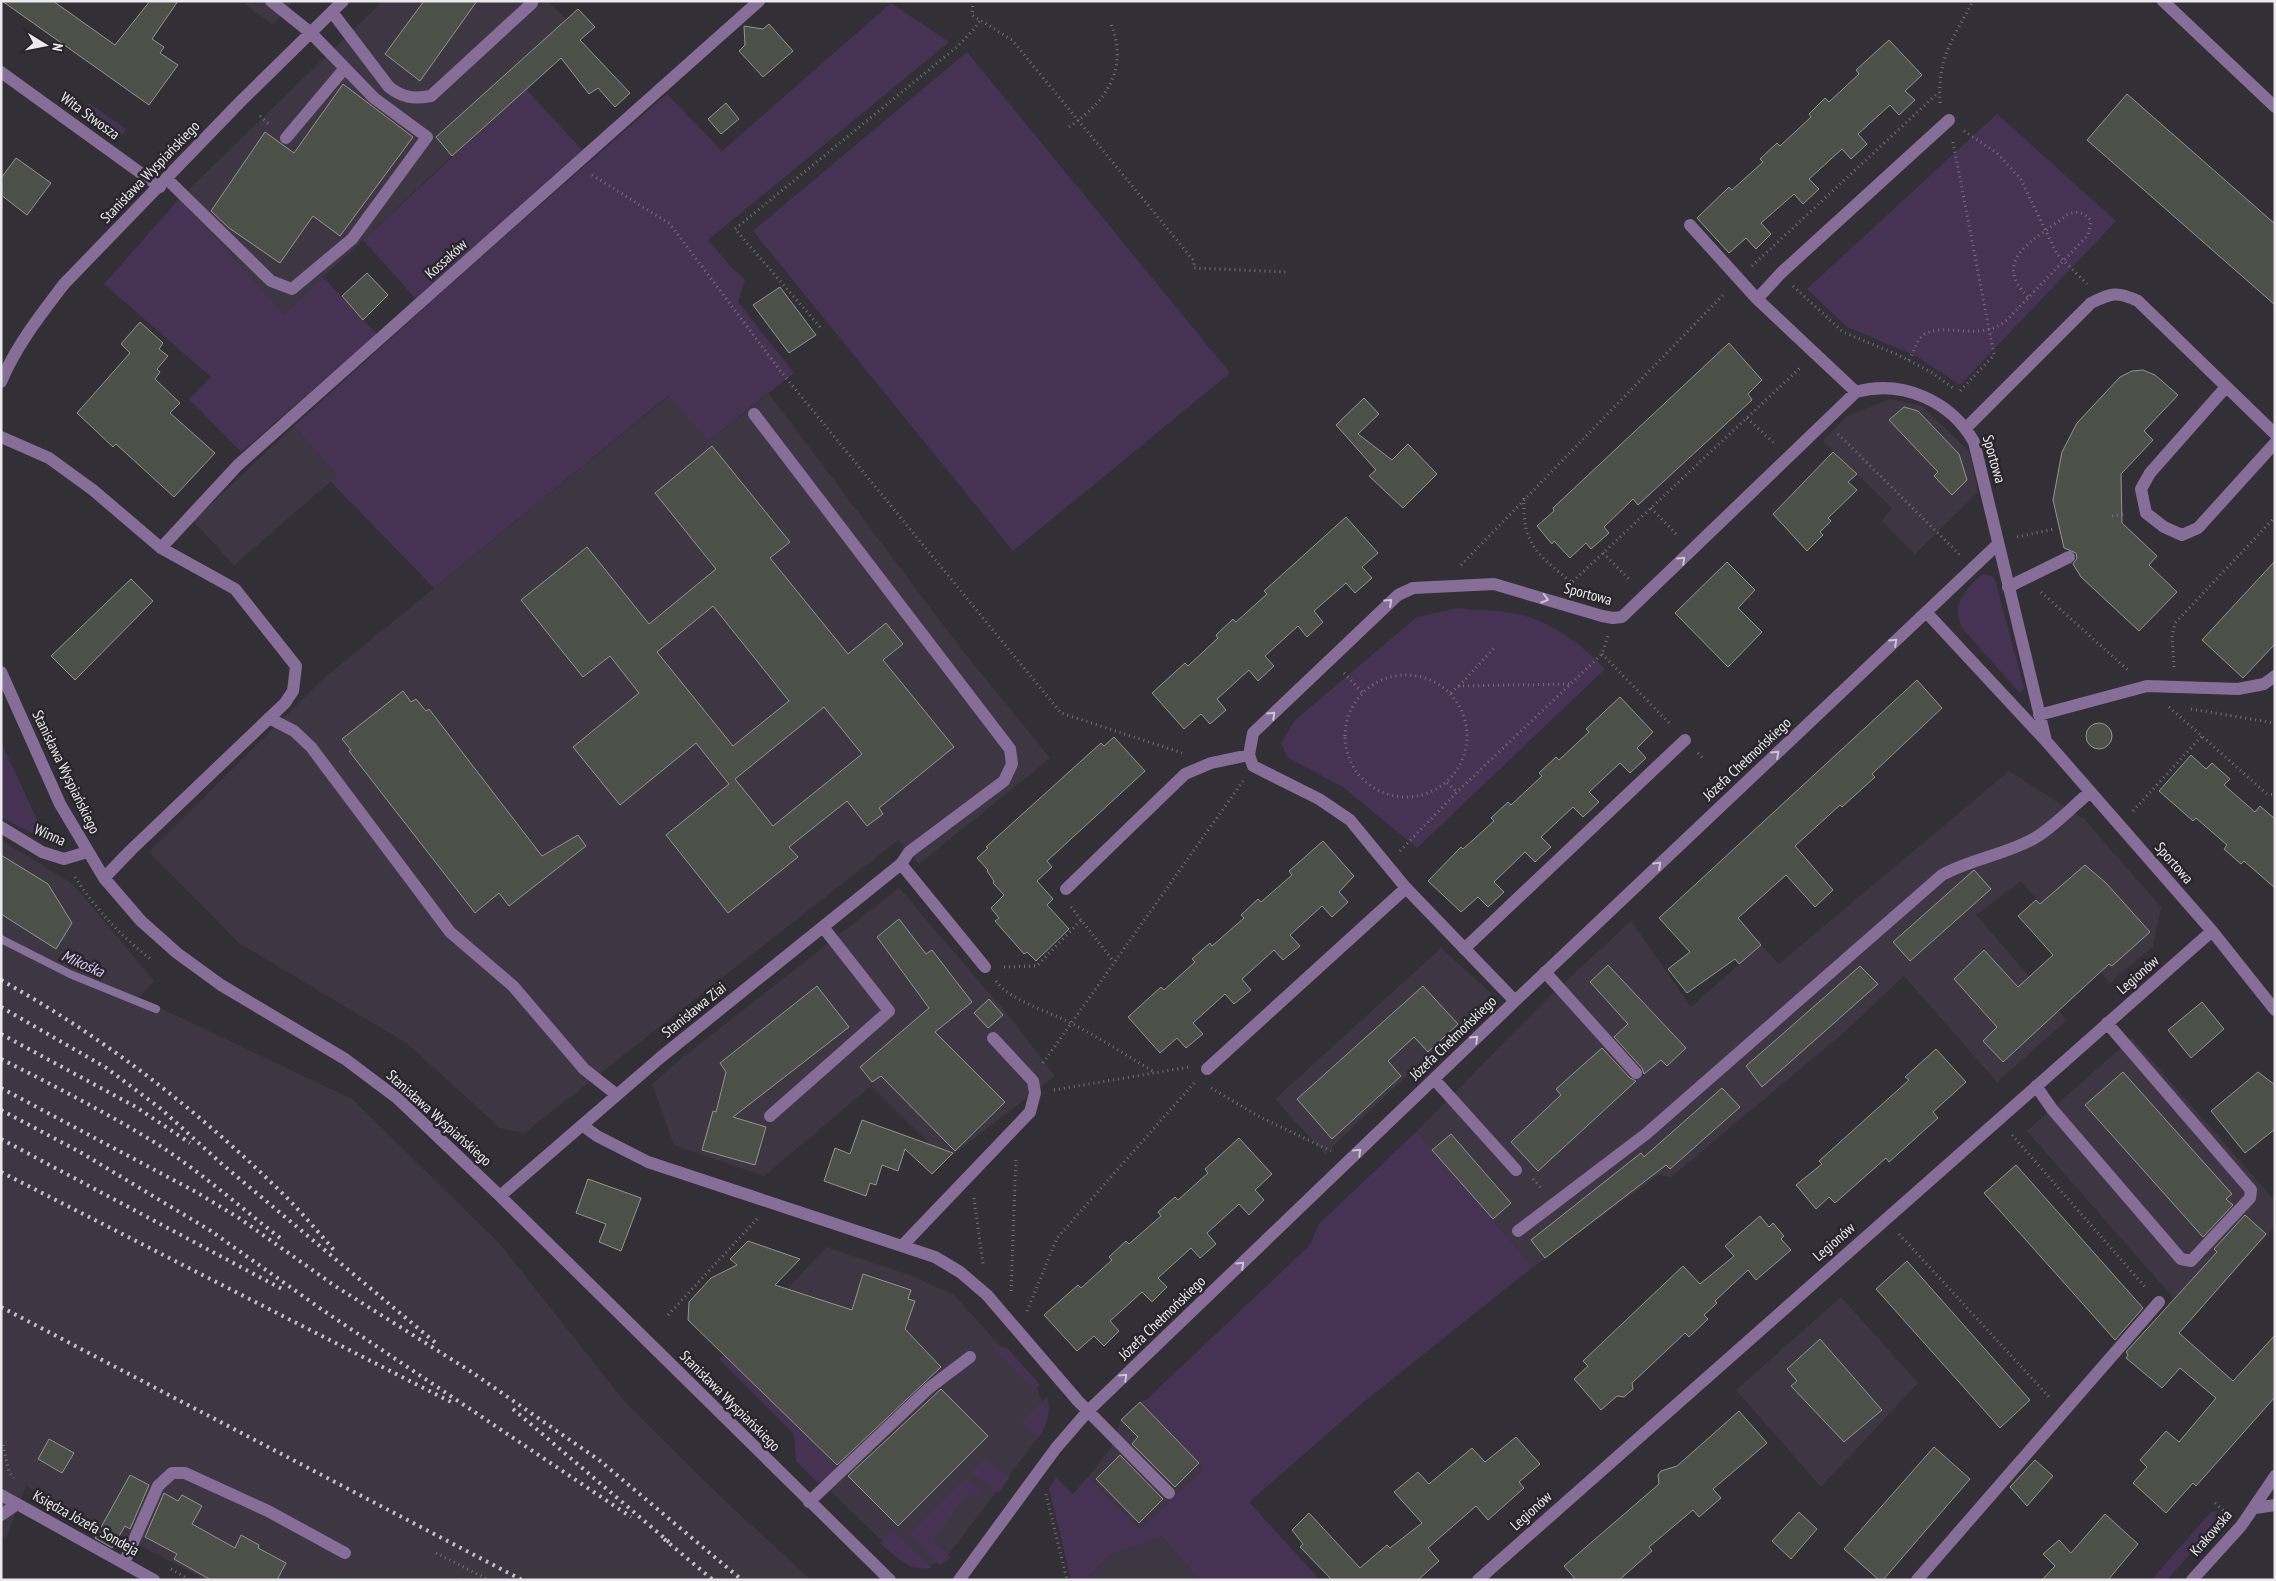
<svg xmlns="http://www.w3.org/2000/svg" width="2276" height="1581" viewBox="0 0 2276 1581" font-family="'PT Sans Narrow',sans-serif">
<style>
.built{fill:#3e3743}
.green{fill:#463354}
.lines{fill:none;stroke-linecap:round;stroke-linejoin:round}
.stream{stroke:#877098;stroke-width:8}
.building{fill:#4c5049;stroke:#91968e;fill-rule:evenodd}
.path{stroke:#767279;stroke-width:3;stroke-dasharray:1 4;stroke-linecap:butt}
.minor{stroke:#866e99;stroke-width:12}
.rail{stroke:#c4c1c7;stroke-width:4;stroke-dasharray:2.5 5;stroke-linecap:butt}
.oneway{stroke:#cdc4d4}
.labels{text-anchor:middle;stroke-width:5;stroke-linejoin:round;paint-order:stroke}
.street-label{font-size:15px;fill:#ece9ee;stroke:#29252c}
.water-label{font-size:16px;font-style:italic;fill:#ddc1f4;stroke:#29252c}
</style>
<rect width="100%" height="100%" fill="#332f36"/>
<!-- built -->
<path class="built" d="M241,1H293L273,25Z
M383,1H548L584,37L452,156L284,314L180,198Z
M769,394L962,650L1050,758L919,864L898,840L524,1133L500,1128L408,1044L239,943L149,852L323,679L669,396L708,441Z
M1890,399L1922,406L1969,451L1978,492L1915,554L1882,521L1892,508L1823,441L1847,416Z
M294,426L337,476L234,565L193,521Z
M2009,771L2084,819L2161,907L2153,946L2110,983L2021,881L1976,915L2067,1020L1997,1082L1904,976L1841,1035L1671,1177L1658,1175L1533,1267L1417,1131L1550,996L1631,921L1691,1007L1761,945L1779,964Z
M1,840L73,884L154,981L139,998L352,1099L499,1243L625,1402L725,1501L811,1580H206L26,1486L6,1539L1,1537Z
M899,888L1008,1015L1055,1076L946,1160L871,1086L764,1176L674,1145L652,1084L683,1057Z
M1441,948L1492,994L1325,1154L1275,1099Z
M2132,1038L2275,1201V1226L2194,1317L2176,1301L2027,1131Z
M826,1247L913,1276L955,1296L1036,1385L1045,1409L1040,1435L947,1556L926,1568L904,1562L821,1482L838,1466L762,1392L767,1311Z
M1841,1297L1918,1383L1821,1487L1736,1390Z
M1140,1402L1204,1468L1140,1529L1088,1477L1111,1448L1121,1420Z
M1162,1537L1200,1580H1086L1109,1556Z"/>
<!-- green -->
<path class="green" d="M891,3L949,42L708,240L731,267L745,280L738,302L794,373L708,441L668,396L434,588L330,481L337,476L294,426L473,264L667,94L722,151Z
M967,52L1230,373L1013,551L753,231Z
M526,89L582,150L416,299L363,240Z
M89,103L126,129L122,135L103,124L86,107Z
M1997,114L2116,221L1960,385L1916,356L1847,327L1807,289Z
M180,198L284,314L323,277L377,334L241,452L189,399L211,377L104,284Z
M1983,574L1992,576L1995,580L2024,688L2020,693L1962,628C1954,609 1958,600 1971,585C1975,581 1978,577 1983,574Z
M1458,608C1476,610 1495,610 1513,613C1549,620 1581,643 1605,669L1417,848L1343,787L1288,758L1281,743L1295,720L1417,617Z
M1,742L47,841L1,817Z
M1417,1131L1533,1267L1365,1401L1249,1502L1320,1580H1200L1162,1537L1109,1556L1086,1580H1071L1049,1488L1056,1478L1073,1494L1088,1477L1140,1529L1204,1468L1140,1402L1145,1401L1310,1245L1319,1224Z
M998,1347L1007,1348L1040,1385L1034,1390L993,1348Z
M724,1354L839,1468L823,1482H817L796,1461L794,1434L719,1359Z
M1047,1397C1051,1411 1047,1425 1039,1437L1021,1423Z
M985,1459L1010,1477L998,1493L971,1473Z
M966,1478L982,1491L976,1499L968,1493L932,1541L951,1557L940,1565L909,1535Z
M2215,1511L2223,1517L2167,1580H2151L2211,1512Z
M893,1530L932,1568C909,1572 896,1557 880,1543Z"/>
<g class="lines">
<!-- stream -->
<path class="stream" d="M1,939L70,974L156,1009"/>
</g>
<!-- building -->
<path class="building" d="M2,1H53L115,45L150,1H178L152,39L164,47L160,53L178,65L149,105Z
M424,1H477L420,81L385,54Z
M578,9L595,27L580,40L630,93L615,107L598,88L589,94L561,58L452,156L436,137Z
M769,24L793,51L763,77L739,51L745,45L744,26L763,29Z
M1889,40L1922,75L1905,91L1915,100L1899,115L1890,105L1858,134L1867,144L1851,159L1842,149L1809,179L1819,189L1803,204L1794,194L1761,223L1771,234L1756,249L1746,238L1729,253L1697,218L1729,187L1732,190L1763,162L1760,159L1777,143L1780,146L1811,117L1809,114L1825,98L1829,102L1859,74L1856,70Z
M343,84L413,137L340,236L313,216L280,263L229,228L211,211L265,132L294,153Z
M2127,94L2275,224V305L2087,140Z
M726,103L739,119L721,134L708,119Z
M16,158L51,183L27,215L1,195V178Z
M367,273L388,295L363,320L342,296Z
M780,287L816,335L789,353L753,305Z
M140,322L163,343L159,349L168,356L157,369L160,372L155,379L180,403L170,413L215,453L174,497L116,444L113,447L77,413L130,353L121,344Z
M1729,343L1762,380L1748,394L1752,400L1638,505L1633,499L1604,527L1609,533L1591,549L1586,543L1570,558L1554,541L1552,544L1537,526L1554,511L1553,508Z
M2143,370L2155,375L2178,395L2144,431L2153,440L2121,474L2122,523L2157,556L2149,565L2177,592L2139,631L2081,577L2073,564L2077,558L2076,553L2064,548L2053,500L2062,452L2077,423L2120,377L2132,371Z
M1364,398L1379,414L1358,434L1392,460L1408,444L1437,474L1403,508L1369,476L1376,470L1336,425Z
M1904,407L1918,411L1959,454L1967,480L1952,495L1934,476L1938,472L1889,420Z
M712,446L790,542L770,558L848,654L886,623L903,644L883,660L954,747L879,808L883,814L867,826L847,801L789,847L798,857L728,913L666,835L729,784L696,743L620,805L573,747L639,693L610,656L583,677L521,600L587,547L649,624L716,569L655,493ZM713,606L789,701L733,746L657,652ZM824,707L862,754L773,826L735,779Z
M1833,452L1857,474L1848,482L1857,490L1828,518L1831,521L1820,532L1823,535L1807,551L1773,514Z
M1346,517L1378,553L1362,567L1372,578L1355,593L1346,583L1314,611L1323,622L1307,637L1298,626L1265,656L1274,666L1258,681L1249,670L1217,699L1226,710L1210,724L1201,714L1184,729L1152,693L1185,663L1188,666L1218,638L1216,635L1233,619L1236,622L1267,594L1264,591Z
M2275,561V644L2243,678L2202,640Z
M1727,562L1755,590L1738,608L1762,632L1728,667L1675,613Z
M131,579L153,601L75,680L51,656Z
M1917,680L1942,708L1872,774L1875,777L1842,807L1840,805L1795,846L1833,890L1815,907L1786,875L1738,918L1761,945L1739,964L1735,959L1687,993L1668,969L1690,952L1659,918Z
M403,691L411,702L416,699L426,711L429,709L542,856L578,835L586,846L509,906L499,893L475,913L349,751L351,750L342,739Z
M1620,697L1653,732L1637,748L1646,758L1630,773L1620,763L1589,792L1599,802L1583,817L1573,807L1541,837L1551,847L1535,862L1525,852L1494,882L1504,892L1488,907L1478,897L1461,912L1428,881L1461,847L1463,849L1494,821L1491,818L1508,802L1511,805L1542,776L1539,773L1556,757L1559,760L1589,732L1586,729Z
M2086 736a13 13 0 1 1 26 0a13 13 0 1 1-26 0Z
M1114,737L1145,771L1047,861L1052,867L1037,881L1053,899L1047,905L1069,929L1036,961L1027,952L1024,954L995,921L999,918L991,908L1004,895L993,883L994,881L987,871L988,870L977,858L988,848L986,847L1101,743L1104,746Z
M2191,755L2206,769L2212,763L2230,779L2224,785L2255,812L2260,806L2275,819V888L2244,861L2241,864L2224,849L2227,845L2196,818L2193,821L2159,791Z
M1323,841L1354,876L1339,892L1348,902L1332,917L1322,906L1290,935L1300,946L1283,960L1274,950L1242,979L1251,990L1234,1004L1225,994L1193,1023L1203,1034L1186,1048L1177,1038L1160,1053L1128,1017L1161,987L1164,990L1195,962L1192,959L1210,943L1212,946L1244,918L1241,915L1258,899L1261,902L1292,875L1289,871Z
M1,855L48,884L72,923L56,949L1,914Z
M2085,865L2106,883L2150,932L2112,966L2109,964L2003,1062L1983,1041L1997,1027L1954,979L1984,950L2018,987L2053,955L2018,916L2036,900L2040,904Z
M1974,870L1991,889L1910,961L1893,942Z
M899,919L926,954L932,950L972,1002L935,1032L1005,1102L955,1151L881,1076L872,1082L860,1067L929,1008L877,937Z
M1608,965L1686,1048L1667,1066L1661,1060L1644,1074L1642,1068L1614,1037L1628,1024L1590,982Z
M1860,966L1878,984L1762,1087L1746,1066Z
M817,986L849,1027L733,1117L766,1127L755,1165L702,1150L713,1111L716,1112L726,1072L720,1063Z
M1423,986L1458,1024L1428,1052L1414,1037L1388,1061L1401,1076L1332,1139L1297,1099Z
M989,999L1003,1015L988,1028L974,1013Z
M2202,1002L2224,1029L2191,1058L2168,1030Z
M1602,1048L1630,1078L1636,1081L1538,1171L1511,1142L1561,1095L1556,1089Z
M1936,1049L1966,1082L1933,1112L1938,1118L1889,1162L1886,1158L1835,1203L1829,1197L1816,1209L1796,1185L1822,1164L1819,1161L1909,1080L1905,1077Z
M2123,1072L2232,1194L2226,1199L2233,1205L2203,1237L2085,1105Z
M2258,1072L2275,1085V1129L2245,1153L2211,1111Z
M1722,1088L1740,1107L1670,1169L1666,1165L1545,1258L1531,1240L1641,1153L1644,1157Z
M862,1120L909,1137L953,1153L932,1174L905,1149L898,1171L882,1165L876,1185L870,1183L866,1196L824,1181L835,1148L850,1154Z
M1451,1134L1511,1203L1493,1219L1432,1150Z
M1239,1138L1272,1174L1255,1190L1264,1200L1249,1215L1239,1204L1207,1233L1216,1244L1200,1258L1191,1248L1158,1278L1167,1287L1152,1302L1142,1292L1110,1321L1119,1331L1104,1346L1094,1336L1077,1351L1044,1315L1078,1285L1081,1288L1112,1260L1109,1257L1126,1241L1129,1244L1161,1216L1158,1212L1175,1197L1178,1200L1208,1173L1205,1169Z
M2016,1165L2143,1308L2115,1340L1984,1193Z
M588,1179L641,1198L621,1251L599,1242L606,1224L576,1213Z
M2245,1215L2266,1234L2179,1333L2233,1381L2275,1335V1397L2196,1486L2193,1483L2166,1513L2133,1483L2147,1467L2140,1460L2166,1431L2179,1442L2216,1398L2180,1368L2162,1388L2126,1358L2128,1355L2126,1352L2217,1252L2214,1249Z
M1760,1216L1769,1227L1773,1223L1784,1236L1781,1239L1791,1250L1756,1280L1748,1270L1715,1301L1717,1303L1704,1315L1708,1319L1689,1337L1685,1333L1632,1383L1633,1389L1624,1397L1617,1396L1601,1410L1574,1379L1588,1366L1583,1361L1683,1266L1700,1284L1734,1256L1725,1246Z
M748,1241L800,1259L775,1285L852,1310L863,1274L911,1290L908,1299L915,1301L905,1329L941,1367L837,1465L688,1320L689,1302L711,1278L737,1265L730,1259Z
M1907,1261L2030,1400L2000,1428L1876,1289Z
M1820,1339L1882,1410L1844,1442L1791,1386L1797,1381L1787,1369Z
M941,1389L988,1436L898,1526L848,1476Z
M1140,1402L1199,1463L1175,1487L1132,1444L1138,1437L1121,1420Z
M1739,1411L1767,1443L1713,1489L1721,1498L1699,1517L1693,1510L1649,1547L1652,1551L1619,1580H1576L1564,1566L1659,1484L1658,1475L1661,1471L1677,1466Z
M1516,1437L1540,1464L1519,1482L1524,1488L1488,1520L1476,1506L1428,1548L1439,1561L1418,1580H1332L1300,1547L1303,1544L1292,1530L1309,1513L1360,1568L1387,1545L1390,1548L1422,1523L1394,1492L1418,1472L1429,1484L1472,1448L1485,1462Z
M49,1439L74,1453L62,1473L38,1459Z
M1934,1447L1970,1479L1883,1580H1879L1844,1549Z
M1120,1455L1163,1499L1139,1523L1096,1479Z
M2035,1460L2053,1476L2027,1506L2010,1487Z
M130,1475L149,1485L130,1529L125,1526L112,1548L95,1538Z
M164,1493L178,1501L182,1495L202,1506L192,1524L235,1548L241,1535L259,1545L258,1548L286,1563L277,1580H211L174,1559L177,1554L145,1537Z
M1799,1512L1817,1529L1791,1559L1772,1541Z
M2105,1514L2138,1544L2108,1580H2042L2055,1566L2043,1554L2059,1540L2071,1553Z"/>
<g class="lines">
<!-- path -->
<path class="path" d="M973,1L972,15L1012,40L1194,261V268L1287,272
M1940,103C1937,58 1953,39 1973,1
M260,116L271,126
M1069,127C1106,102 1129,69 1111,24
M1964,131L1997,153L2020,178L2057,254L2087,284
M1953,142L1994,355L1959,392
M592,175L670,224L782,373L1061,713L1182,753
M1752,266L1939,92
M1793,286L1843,332L1896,354L1931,372L1953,388
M820,327L735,229L958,46L975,28L980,20
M1909,360L1919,339L1926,333C1952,323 1980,342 2007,320L2088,235L2091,221C2085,212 2076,210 2067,215C2038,238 1988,259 2029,298
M1747,418L1774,443
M1838,434L1960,555
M1524,498C1522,546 1538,554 1572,583
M1651,508L1678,536
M2112,516L2126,514
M2017,537L2054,529
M1603,553L1631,581
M1461,565L1725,293
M1569,585L1801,367
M2041,592L2129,671
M1602,654L1671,725
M2174,667L2172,636L2175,623L2275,517
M1344,673L1362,692
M1345 736a61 61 0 1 1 122 0a61 61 0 1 1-122 0Z
M1459,686L1495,647
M1451,693L1458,686L1569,684
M2169,707L2267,794L2275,795
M2191,709L2275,723
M1698,753L1704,760
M1447,783L1457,792
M2133,811L2202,736
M1400,851L1457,792L1602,654L1608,636
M75,877C96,910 121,936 152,960
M1071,907L1114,962
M1004,967L1037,966L1081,920
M996,981C1009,1000 1048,1011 1069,1022C1098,1037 1126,1055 1154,1072
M1043,1063L1243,781
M1211,1088L1258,1116L1331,1151
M1054,1090L1189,1067
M2012,1135L2146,1288
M1533,1179L1542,1189
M974,1198L983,1264
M1899,1234L2051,1399
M1011,1291L1016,1157
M1027,1311L1057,1238L1195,1082
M668,1315L757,1219
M3,1445L9,1472L14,1478
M1046,1494L1067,1580
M2215,1503L2226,1513
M436,1553L489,1580
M171,1569L190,1580
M460,1580H463"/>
<!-- minor -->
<path class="minor" d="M2163,1L2275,107
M332,12L389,87C403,98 414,99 431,96L532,3
M1,72L160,187
M286,138L345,68
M167,179L271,281L292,289L352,239L427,137L374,98L311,33L271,1
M1690,225L1757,299
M1,382C16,346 41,314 64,284L241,101L343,1
M2226,387L2150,473L2141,489L2146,513L2164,527L2182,535L2198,528L2275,443
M1856,392L1757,299L1781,273L1949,120
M1966,428L2091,303C2111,293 2117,291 2138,301L2275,434
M1,437L49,458L93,490L161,548L235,589L296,666L293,691L285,703L131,850L104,878
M161,548L238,465L759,1
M2008,587L2069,557
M1926,612L2045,740
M1,672L60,804L104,878L141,921L177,953L221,985L345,1059L397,1098L500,1196L890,1580
M2039,715L2147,686L2238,689L2264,684L2275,676
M269,718L294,731L311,747L450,932L513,986L584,1069L617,1095
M1,827L42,852L64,859L87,852
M901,864L985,967
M1066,889L1185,774L1211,763L1249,755
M1464,949L1685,740
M1545,972L1636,1073
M1515,1001L1406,888L1350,820L1319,799L1253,766L1249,755L1253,733L1398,595L1413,588L1494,584L1602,616L1613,618L1622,617L1856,392C1902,379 1951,401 1974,442L2046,741L2212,931L2275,1010
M1207,1069L1406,888
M1434,1079L1516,1170
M2036,1086L2052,1109L2181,1259L2191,1261L2250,1198L2251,1190L2107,1023
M770,1116L889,1011L823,927
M582,1125L597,1136L648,1162L935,1257L960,1272L987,1295L1078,1401L1169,1493
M500,1196L661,1057L901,864L909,852L1004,781L1012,764L1010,749L754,414
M1518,1231L1646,1134L1942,875C1971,859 2004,855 2033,839C2052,829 2073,806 2090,792
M902,1246L1030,1112L1035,1093L1033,1081L993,1038
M1,1495L154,1580
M809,1502L929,1388L970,1357
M2255,1508L2275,1505
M1,1515L17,1504
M124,1563L158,1486L172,1473H185L268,1511L345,1553
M959,1580L1056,1448L1088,1411L1515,1001L1998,544
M1478,1580L2212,931
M1917,1580L2159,1302
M2192,1580L2241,1526L2275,1476"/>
<!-- rail -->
<path class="rail" d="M1,980C103,1037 195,1108 279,1190C299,1209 317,1231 335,1251
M1,1007L105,1067L160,1108L223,1165L437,1344
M1,1034L136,1107L190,1143
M1,1059C53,1085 105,1112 154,1142C200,1171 241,1208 284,1241
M1,1088L196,1192L239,1218L335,1286L470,1371L599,1460L742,1580
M1,1110L80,1152L211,1231L324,1311L631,1517
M1,1139L282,1289
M1,1172L451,1402
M1,1307L522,1580
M513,1409L669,1542
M664,1539L713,1580"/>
</g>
<!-- one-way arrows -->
<defs><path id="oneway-chevron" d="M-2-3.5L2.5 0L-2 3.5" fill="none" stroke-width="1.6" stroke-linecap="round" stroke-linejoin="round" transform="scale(1.25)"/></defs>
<g class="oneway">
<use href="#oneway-chevron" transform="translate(1682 560) rotate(-44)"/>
<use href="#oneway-chevron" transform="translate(1545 599) rotate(16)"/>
<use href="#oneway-chevron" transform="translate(1389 602) rotate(-42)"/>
<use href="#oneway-chevron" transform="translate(1894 642) rotate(-43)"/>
<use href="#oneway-chevron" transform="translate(1272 715) rotate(-44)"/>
<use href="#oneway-chevron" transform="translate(1776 754) rotate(-43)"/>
<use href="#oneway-chevron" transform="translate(1658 865) rotate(-43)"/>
<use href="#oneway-chevron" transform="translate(1475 1039) rotate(-44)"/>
<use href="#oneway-chevron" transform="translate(1358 1152) rotate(-44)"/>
<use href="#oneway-chevron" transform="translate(1241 1265) rotate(-44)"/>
<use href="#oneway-chevron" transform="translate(1124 1377) rotate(-44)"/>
</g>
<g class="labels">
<!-- street labels -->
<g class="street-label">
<text transform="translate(90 116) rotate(36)" y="5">Wita Stwosza</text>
<text transform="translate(150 172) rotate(-46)" y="5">Stanisława Wyspiańskiego</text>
<text transform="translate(446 259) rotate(-42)" y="5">Kossaków</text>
<text transform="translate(1994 459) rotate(74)" y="5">Sportowa</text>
<text transform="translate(1588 594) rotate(15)" y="5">Sportowa</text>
<text transform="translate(1747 759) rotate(-43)" y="5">Józefa Chełmońskiego</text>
<text transform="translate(66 772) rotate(64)" y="5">Stanisława Wyspiańskiego</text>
<text transform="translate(50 835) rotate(24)" y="5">Winna</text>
<text transform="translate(2174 863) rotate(49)" y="5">Sportowa</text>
<text transform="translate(2138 975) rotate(-41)" y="5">Legionów</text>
<text transform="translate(694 1010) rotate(-39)" y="5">Stanisława Ziai</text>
<text transform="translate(1453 1038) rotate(-44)" y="5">Józefa Chełmońskiego</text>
<text transform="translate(439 1118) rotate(42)" y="5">Stanisława Wyspiańskiego</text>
<text transform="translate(1834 1242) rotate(-41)" y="5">Legionów</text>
<text transform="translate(1162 1318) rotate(-44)" y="5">Józefa Chełmońskiego</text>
<text transform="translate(730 1401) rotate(45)" y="5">Stanisława Wyspiańskiego</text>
<text transform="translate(1531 1511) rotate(-42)" y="5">Legionów</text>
<text transform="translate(86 1523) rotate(29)" y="5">Księdza Józefa Sondeja</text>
<text transform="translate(2211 1533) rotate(-49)" y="5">Krakowska</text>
</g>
<!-- water labels -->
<g class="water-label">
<text transform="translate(83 963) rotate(24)" y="6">Mikośka</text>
</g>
</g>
<!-- border -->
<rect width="2276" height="1581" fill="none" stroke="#ece9ee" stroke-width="5"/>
<!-- north arrow -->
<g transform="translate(45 45) rotate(100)" stroke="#29252c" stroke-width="4" paint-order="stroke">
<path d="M0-4L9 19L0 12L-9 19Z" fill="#ece9ee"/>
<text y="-8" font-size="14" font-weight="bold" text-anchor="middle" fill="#ece9ee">N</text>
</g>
</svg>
